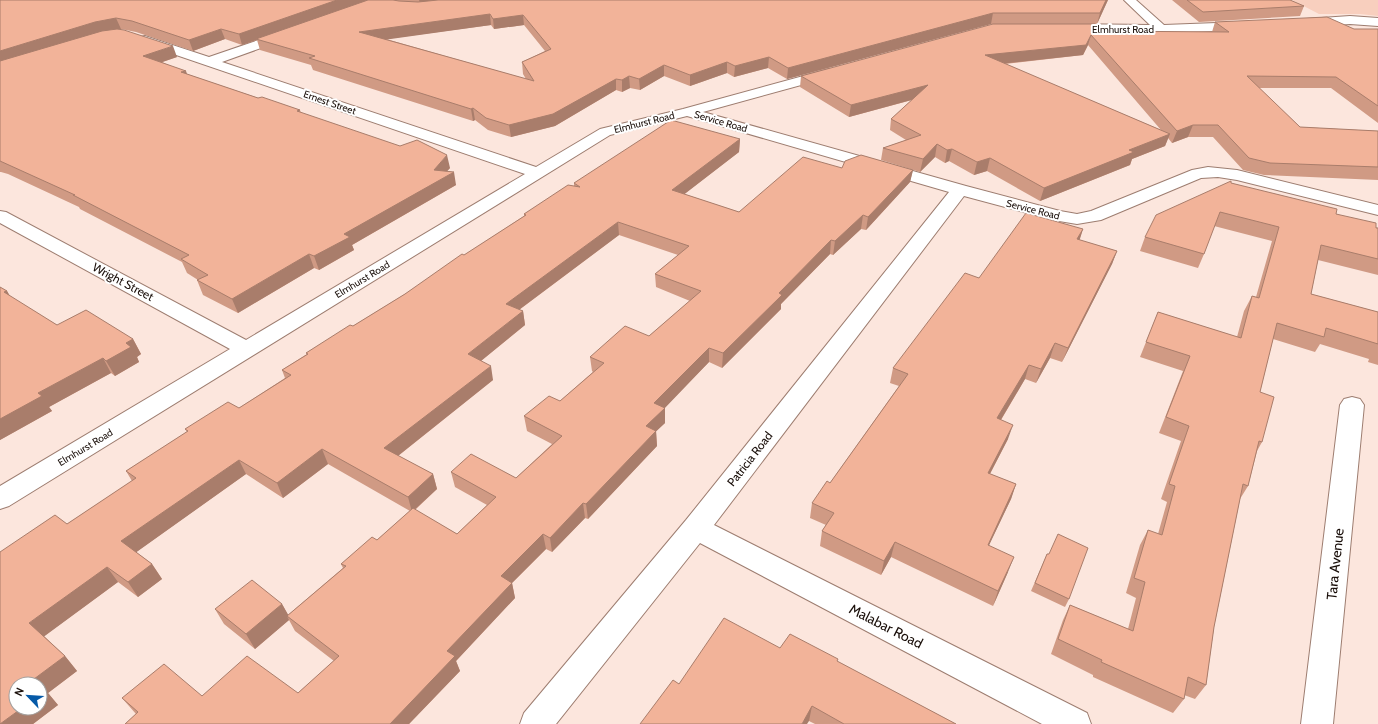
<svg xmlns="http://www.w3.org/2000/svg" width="1378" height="724" viewBox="0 0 1378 724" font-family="Cabin,sans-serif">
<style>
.green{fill:#f8cfbe}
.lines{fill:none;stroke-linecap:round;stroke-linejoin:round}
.street-casing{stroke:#9d7d70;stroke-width:2}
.street{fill:#fff;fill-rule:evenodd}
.wall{fill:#d09a84;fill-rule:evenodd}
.shaded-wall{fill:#a97d6b}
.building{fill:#f2b399;stroke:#a97d6b;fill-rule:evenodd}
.labels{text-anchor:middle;stroke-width:4;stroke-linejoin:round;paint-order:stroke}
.far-street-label{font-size:10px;fill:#190e09;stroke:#fff}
.street-label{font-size:12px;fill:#190e09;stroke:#fff}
.near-street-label{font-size:14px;fill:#190e09;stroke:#fff}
</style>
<rect width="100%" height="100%" fill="#fce6dd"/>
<!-- green -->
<path class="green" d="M1292,0H1378V16L1360,14H1319Z"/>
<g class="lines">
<defs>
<path id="street" d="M1124,0H1136L1164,25L1243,22L1247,23L1249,26L1247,29L1243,30L1161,33L1063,32L1059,31L1057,28L1059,25L1063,24L1150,25Z
M1350,16L1378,18V26L1350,24L1307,27L1303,26L1301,23L1303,20L1307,19Z
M285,31L289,32L291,35L289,38L222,62L536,167L600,129L683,109L829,69L834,70L836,73L834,76L703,112L966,186L1060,211L1077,214L1091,211L1192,170L1208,167L1237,170L1378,205V215L1237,180L1218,177L1201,178L1101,220L1077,224L1053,220L964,196L714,525L1087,713L1091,724H1042L700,543L556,724H520L524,713L686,520L949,192L687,116L610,135L9,506L0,509V486L230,349L0,223V211L6,212L246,340L525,174L141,43L139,40L141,37L145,36L209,57Z
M1352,397L1360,399L1364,405L1333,724H1301L1340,405L1344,399Z"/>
</defs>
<!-- street casing -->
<use href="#street" class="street-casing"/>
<!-- street -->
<use href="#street" class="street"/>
</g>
<!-- wall -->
<path class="wall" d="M0,0H1108L1097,24H991L787,79L768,68L734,77L727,73L690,86L664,76L640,90L630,88L622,92L616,90L555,126L511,137L488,130L475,120L473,121L313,70L311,65L260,50L257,40L242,45L225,39L193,51L136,32L121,29H118L177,57L162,62L187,74L258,98L300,110L301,113L450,168L447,171L456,185L352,245L354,250L319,270L314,268L238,313L203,295L197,280H198L187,273L182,262L80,209L79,207L8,174L1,172H0ZM491,25L494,29L524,25L545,51L522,62L523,74L526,79L386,39Z
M1172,0H1290L1304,6L1300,16L1199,22Z
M1215,22L1354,29H1378V123L1331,88H1259L1300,127L1378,131V180L1264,175L1243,170L1213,137H1188L1172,143L1168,138L1165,146L1132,159L1130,165L1040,201L987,171L974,175L949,161L945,163L935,157L920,172L881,160L883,148L906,140L890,130L891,119L912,100L849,117L800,87L801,76L1093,31L1212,32ZM1088,45L1161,130L1005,64L1083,55Z
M740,139L739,152L684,194L739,212L842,168L913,170L910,182L866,230L861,229L833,255L830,254L781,304V309L722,368L709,362L664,408L665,423L656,431L657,446L588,519L585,518L552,552L546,549L512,583L515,598L456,661L460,671L409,724H125L136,714L122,698L298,693L334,661L295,631L289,620L255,649L224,624L215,609L282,604L288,615L343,568L341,564L377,540L410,511L328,464L283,498L246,474L136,552L152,564L162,579L138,597L118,582L44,636L65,656L77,671L48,693L58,705L33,724H0L67,524L132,481L126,471L187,432L185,429L239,408L285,378L282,370L307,354L306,353L353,326L405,294L524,216V214L574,186V183ZM619,235L678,255L655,274L656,287L690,301L649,336L590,357L592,371L593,372L560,401L524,416L527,431L552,444L516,478L451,472L455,487L487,505L457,534L415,510L437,489L433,474L398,456L493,380L481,361L525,325L523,311L519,310Z
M1231,183L1336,214L1378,228V275L1318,260L1311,294L1378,312V365L1368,362L1369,359L1320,344L1315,352L1273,339L1260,392L1262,442L1257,451L1248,486L1240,499L1214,627L1206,685L1195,699L1184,695V699L1173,713L1093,677V675L1051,654L1063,620L1070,605L1128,629L1136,598L1126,593L1140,545L1148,530L1158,534L1167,502L1161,499L1181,441L1159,433L1183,371L1140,357L1158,312L1237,337L1244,311L1252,296L1256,297L1272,241L1214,226L1204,254L1198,268L1140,251L1145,237Z
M1083,229L1079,240L1117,251L1112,264L1062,362L1050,358L1036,383L1025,379L1001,420L1008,439L990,474L1016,484L1011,499L989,545L1008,572L993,606L891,557L881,575L820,546L822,531L826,525L810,518L812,503L830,483L899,386L890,383L893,368L979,278Z
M0,287L7,291L10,297L57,325L133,339L141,354L137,357L139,362L115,376L111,373L49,407L52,411L0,440Z
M1047,554L1069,599L1065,607L1031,591Z
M780,648L838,662L956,724H815L809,721L679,684Z"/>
<!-- shaded-wall -->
<path class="shaded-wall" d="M337,0H369L242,45L239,34Z
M419,0H447L420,3Z
M1106,0H1108L1107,2L1097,24L1100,13Z
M993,13L991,24L787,79L788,68Z
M490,14L491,25L362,43L359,32Z
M523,15L524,25L494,29L493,19Z
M116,18L121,29L100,33L0,64V51L95,22Z
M221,29L225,39L193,51L189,40Z
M1091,35L1088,45L1083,55L982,66L985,55Z
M173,46L177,57L148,67L143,56Z
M769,57L768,68L734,77L735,66Z
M727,62V73L690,86V75Z
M664,65V76L640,90L639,79Z
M186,71L190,82L181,72Z
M629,76L630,88L622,92V80Z
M616,79V90L555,126L511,137L509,125Z
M928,85L926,96L849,117L851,105Z
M473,108L475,120L473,121L471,109Z
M1193,125L1188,137L1172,143L1177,131Z
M1170,134L1165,146L1132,159L1130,165L1040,201L1044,188L1129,150Z
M740,139L739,152L673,203L672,190Z
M937,144L935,157L920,172L923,159Z
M952,149L949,161L945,163L947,150Z
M447,155L450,168L438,181L454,172L456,185L352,245L354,250L319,270L314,256L344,234L434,170Z
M990,158L987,171L974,175L977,162Z
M913,170L910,182L866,230L868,217Z
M863,215L861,229L833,255L835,241Z
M618,222L619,235L508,318L506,304Z
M1083,229L1079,242L1077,239Z
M831,240L830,254L781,304V309L722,368L723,353L779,293Z
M1117,251L1112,264L1062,362L1068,348Z
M309,254L314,268L238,313L232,299Z
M7,291L16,306L4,292Z
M523,311L525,325L471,369L468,354Z
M133,339L141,354L137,357L139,362L115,376L106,361L126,343Z
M1055,343L1050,358L1036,383L1041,369Z
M709,348V362L663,410L665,408V423L646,441V426L654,403Z
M103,358L111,373L49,407L52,411L0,440V419L38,393Z
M1029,365L1025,379L993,433L997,418Z
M491,366L493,380L389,463L384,448Z
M1013,425L1008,439L983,487L988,473Z
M656,431L657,446L588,519L586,504Z
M322,449L328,464L283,498L277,483Z
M239,460L246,474L131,556L121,541Z
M433,474L437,489L412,512L408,497Z
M1016,484L1011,499L982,560L988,545Z
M583,503L585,518L552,552L550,538Z
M543,534L546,549L512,583L515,598L456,661L460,671L409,724H390L447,651L501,576Z
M895,542L891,557L881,575L884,561Z
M1014,557L1008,572L993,606L998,591Z
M152,564L162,579L138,597L128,582Z
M107,567L118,582L42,638L29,623Z
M282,604L290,618L287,616L289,620L255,649L246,634Z
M65,656L77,671L48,693L58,705L33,724H0L22,708H40V684H38L34,679Z
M812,706L809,721L807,724H802Z"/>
<!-- building -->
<path class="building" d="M0,0H337L239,34L221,29L189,40L132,21L116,18L95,22L0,51Z
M368,0H393L399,1L418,2L438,0H1106L1100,13H993L788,68L769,57L735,66L727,62L690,75L664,65L639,79L629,76L622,80L616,79L553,114L509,125L486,118L473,108L471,109L309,58L315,56L256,39ZM490,14L493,19L523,15L551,49L522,62L534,81L359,32Z
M1187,0H1290L1304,6L1203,12Z
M1327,17L1354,29H1378V106L1336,77L1247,76L1300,127L1378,131V167L1270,163L1249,158L1218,125H1193L1177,131L1091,35L1086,45L985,55L1170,134L1129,150L1134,152L1044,188L990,158L977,162L952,149L947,150L937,144L923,159L883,148L921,135L891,119L928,85L851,105L801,76L993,24H1095L1092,31L1229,32L1215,22Z
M117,29L124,30L173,46L143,56L186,71L181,72L258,98L262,97L300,110L297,111L400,146L417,140L447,155L434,170L454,172L344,234L350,237L314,256L309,254L232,299L197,280L208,275L181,259L189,255L73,195H75L0,161V61L102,31Z
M671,120L740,139L672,190L739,212L803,157L842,168L845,161L861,155L913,170L868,217L863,215L835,241L831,240L779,293L782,295L723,353L709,348L654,403L665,408L646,426L656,431L586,504L583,503L550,538L543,534L501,576L512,583L447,651L455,656L390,724H125L138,712L122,698L164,664L202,696L247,656L298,693L339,656L287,616L346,566L341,564L372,537L377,540L413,508L457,534L496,497L451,472L471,454L516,478L562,436L524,416L549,396L560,401L604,363L590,357L625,326L649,336L701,291L655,274L689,246L618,222L506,304L523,311L468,354L491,366L384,448L433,474L408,497L322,449L277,483L239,460L121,541L152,564L128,582L107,567L29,623L65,656L34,679L39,684H16V708H22L0,724V552L55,515L67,524L136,478L126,471L188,431L185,429L228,402L239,408L291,375L282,370L308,354L306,353L350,325L353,326L405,294L462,254L464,255L526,215L524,214L568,185L580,187L574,183Z
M1231,181V183L1337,209L1336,214L1376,223V228H1378V259L1321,245L1311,294L1378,312V344L1326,328L1324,337L1277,323L1260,392L1274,397L1262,442L1259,441L1248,486L1243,484L1214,627L1206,685L1188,677L1184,699L1101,662L1102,660L1058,639L1070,605L1133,631L1145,582L1134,578L1148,530L1162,535L1175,486L1169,484L1189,426L1166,417L1190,356L1146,342L1158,312L1241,338L1252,296L1259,298L1279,227L1220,212L1204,254L1145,237L1156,215Z
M1026,213L1083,229L1077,239L1117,251L1068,348L1055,343L1041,369L1029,365L997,418L1013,425L988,473L1016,484L988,545L1014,557L998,591L895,542L884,561L822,531L834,513L812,503L827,481L830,483L908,374L893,368L965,273L979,278Z
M0,287L7,291L4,292L57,325L86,310L133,339L126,343L131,347L106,361L103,358L38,393L42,396L0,419Z
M1058,534L1088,548L1069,599L1035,583L1047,554H1049Z
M252,580L282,604L246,634L215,609Z
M724,618L780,648L790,634L838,659L837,661L956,724H844L812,706L802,724H640L673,680L679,684Z
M40,685L45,690L40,694Z"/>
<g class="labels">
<!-- far-street labels -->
<g class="far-street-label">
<text x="1123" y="33">Elmhurst Road</text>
<text transform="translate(330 102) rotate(19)" y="4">Ernest Street</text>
<text transform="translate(721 121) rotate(16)" y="4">Service Road</text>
<text transform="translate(644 122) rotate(-14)" y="4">Elmhurst Road</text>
<text transform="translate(1033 209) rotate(14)" y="4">Service Road</text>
<text transform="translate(362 279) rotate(-31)" y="4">Elmhurst Road</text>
<text transform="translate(85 447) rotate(-31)" y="4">Elmhurst Road</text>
</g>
<!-- street labels -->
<g class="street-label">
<text transform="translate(123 282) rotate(28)" y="4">Wright Street</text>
<text transform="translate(750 459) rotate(-52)" y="4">Patricia Road</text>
</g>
<!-- near-street labels -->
<g class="near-street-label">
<text transform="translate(1335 564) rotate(-84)" y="5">Tara Avenue</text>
<text transform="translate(886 626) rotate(27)" y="5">Malabar Road</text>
</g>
</g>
<!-- north arrow -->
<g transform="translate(28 696) rotate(295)"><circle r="19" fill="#ffffff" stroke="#a39f9d"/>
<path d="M0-3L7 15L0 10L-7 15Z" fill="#065aa8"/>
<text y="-6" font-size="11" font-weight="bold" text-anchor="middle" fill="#190e09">N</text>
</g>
</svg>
